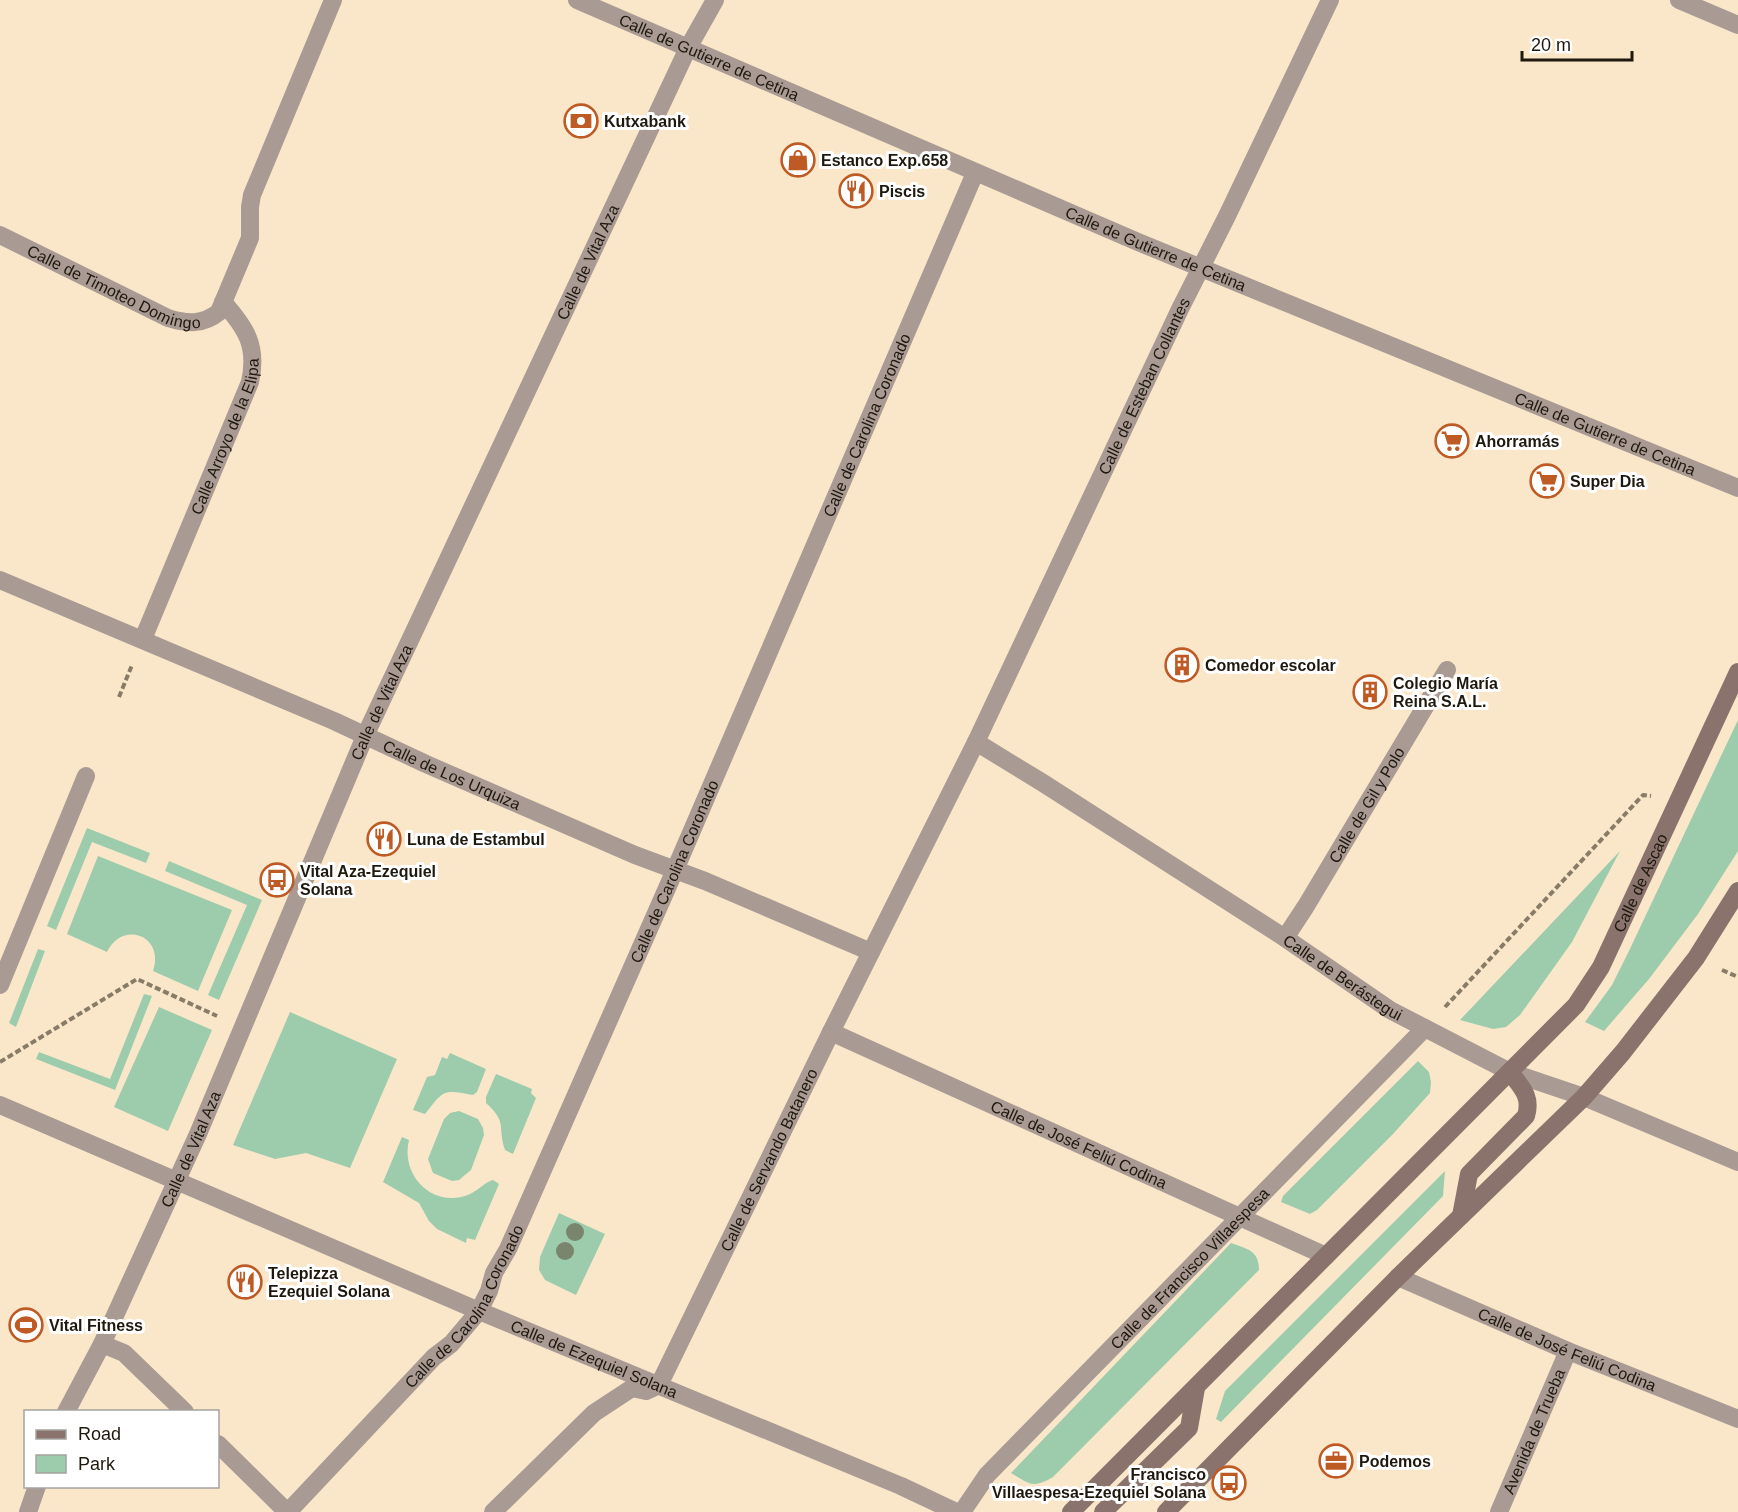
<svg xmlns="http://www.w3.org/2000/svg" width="1738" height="1512" viewBox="0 0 1738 1512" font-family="Helvetica,sans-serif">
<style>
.green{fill:#9dccad}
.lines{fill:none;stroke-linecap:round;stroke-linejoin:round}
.path{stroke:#887c68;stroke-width:4;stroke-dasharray:6 3;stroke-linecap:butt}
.lane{stroke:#a99a94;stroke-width:18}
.street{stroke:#a99a94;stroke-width:18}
.secondary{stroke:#89736c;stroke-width:18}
.tree{fill:#7a856d}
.labels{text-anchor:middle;stroke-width:6;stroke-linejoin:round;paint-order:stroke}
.street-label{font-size:16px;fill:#1e180d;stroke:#fff}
.poi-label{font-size:16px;font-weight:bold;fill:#1e180d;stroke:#fff;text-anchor:start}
</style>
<rect width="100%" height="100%" fill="#fae7c9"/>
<!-- green -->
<path class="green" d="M1738,720V851L1698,914L1649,979L1604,1031L1585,1022L1612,985L1628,953Z
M87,828L150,853L146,863L92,842L56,930L47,926Z
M1620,851L1572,942L1520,1015L1506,1027L1493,1029L1460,1020Z
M98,856L232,910L198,991L153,971C165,935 122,920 107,952L67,934Z
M169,861L262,900L219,1000L208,995L247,905L165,871Z
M38,949L45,951L16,1027L9,1023Z
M144,994L152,996L115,1090L36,1059L39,1052L110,1079Z
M159,1007L212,1030L168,1131L114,1107Z
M290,1012L397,1059L350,1168L306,1153L275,1159L233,1145Z
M450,1053L486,1069L477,1092L473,1095C442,1089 444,1090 425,1114L413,1110L427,1077L435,1075L442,1057L447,1059Z
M1418,1061L1429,1072L1431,1082L1430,1093L1393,1134L1317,1210L1310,1214L1281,1202L1283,1196Z
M496,1074L532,1089L531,1093L536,1098L513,1154L505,1150C497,1126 508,1123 486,1103V1097Z
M459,1111L478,1119L483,1128L484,1135L471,1170L459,1180L452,1181L433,1173L428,1159L444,1119L450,1113Z
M402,1137L409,1140C401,1172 427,1204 461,1197C477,1194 482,1183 493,1180L499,1184L475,1240L467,1238L466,1243L437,1229L429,1221L419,1203L383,1182Z
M1445,1171L1443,1196L1221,1422L1216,1419L1225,1391Z
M559,1213L605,1234L576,1295L545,1280L539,1270L540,1257Z
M1231,1243C1247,1249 1259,1250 1259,1270L1053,1477C1032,1489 1030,1484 1011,1473Z"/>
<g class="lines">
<!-- path -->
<path class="path" d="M119,697L132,665
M1722,970L1738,977
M1445,1007L1643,795L1651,796
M0,1062L137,979L217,1016"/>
<!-- lane -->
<path class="lane" d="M0,985L86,776"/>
<!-- street -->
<g class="street">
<path id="s1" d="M577,0L1138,242L1738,488"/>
<path d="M1679,0L1738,25"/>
<path id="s2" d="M0,235L168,318C187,324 203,325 219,312L250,238V207L252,195L333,0"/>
<path id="s3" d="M0,580L334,721L426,764L635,855L705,881L871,952"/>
<path id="s4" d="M143,639L250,382C258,346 246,328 223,302"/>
<path id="s5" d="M976,742L1043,783L1285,938L1390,1010L1510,1072L1584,1097L1738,1162"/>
<path id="s6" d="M1285,938L1306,906L1447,670"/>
<path id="s7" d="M831,1032L1326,1256"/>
<path id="s8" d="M0,1105L479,1311L901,1486L956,1512"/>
<path id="s9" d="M1398,1277L1568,1351L1738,1419"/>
<path d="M102,1344L124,1353L185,1412"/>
<path id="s10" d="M66,1412L102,1344L198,1134L365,736L688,48L715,0"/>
<path d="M218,1444L287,1512"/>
<path d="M28,1512L37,1486"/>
<path id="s11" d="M288,1512L434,1357L451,1344L479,1311L489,1291L494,1273L508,1249L675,870L975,173"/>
<path id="s12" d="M493,1512L594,1413L632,1388L646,1391L659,1385L831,1032L976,742L1180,309L1227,216L1330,0"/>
<path id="s13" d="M962,1512L987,1475L1425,1028"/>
<path id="s14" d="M1499,1512L1568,1351"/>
</g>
<!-- secondary -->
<g class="secondary">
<path d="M1461,1216L1469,1174L1526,1116C1532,1096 1521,1087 1510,1072"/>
<path id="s15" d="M1071,1512L1576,1005L1601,967L1738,672"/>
<path d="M1103,1512L1189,1428L1196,1388"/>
<path d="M1166,1512L1398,1277L1584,1097L1623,1052L1696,958L1738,891"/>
</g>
</g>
<!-- trees -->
<g class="tree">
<circle cx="575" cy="1232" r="9"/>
<circle cx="565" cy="1251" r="9"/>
</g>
<!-- icons -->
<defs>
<symbol id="bank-ring" viewBox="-11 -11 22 22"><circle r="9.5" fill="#fff" stroke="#be5a24" stroke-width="1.5"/><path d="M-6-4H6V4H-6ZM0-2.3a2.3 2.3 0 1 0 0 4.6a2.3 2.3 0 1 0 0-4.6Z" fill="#be5a24"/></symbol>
<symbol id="shop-ring" viewBox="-11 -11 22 22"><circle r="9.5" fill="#fff" stroke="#be5a24" stroke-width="1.5"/><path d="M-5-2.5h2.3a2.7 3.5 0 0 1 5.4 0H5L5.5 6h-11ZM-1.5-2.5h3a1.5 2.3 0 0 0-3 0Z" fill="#be5a24"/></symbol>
<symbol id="restaurant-ring" viewBox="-11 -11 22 22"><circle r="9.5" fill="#fff" stroke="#be5a24" stroke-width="1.5"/><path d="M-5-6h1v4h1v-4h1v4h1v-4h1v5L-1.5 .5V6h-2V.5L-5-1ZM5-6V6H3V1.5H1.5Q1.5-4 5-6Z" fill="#be5a24"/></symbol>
<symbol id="supermarket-ring" viewBox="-11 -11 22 22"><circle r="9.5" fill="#fff" stroke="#be5a24" stroke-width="1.5"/><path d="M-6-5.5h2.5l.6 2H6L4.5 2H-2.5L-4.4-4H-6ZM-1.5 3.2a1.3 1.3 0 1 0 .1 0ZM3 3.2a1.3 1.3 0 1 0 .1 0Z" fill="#be5a24"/></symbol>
<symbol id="building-ring" viewBox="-11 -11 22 22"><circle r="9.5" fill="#fff" stroke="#be5a24" stroke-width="1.5"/><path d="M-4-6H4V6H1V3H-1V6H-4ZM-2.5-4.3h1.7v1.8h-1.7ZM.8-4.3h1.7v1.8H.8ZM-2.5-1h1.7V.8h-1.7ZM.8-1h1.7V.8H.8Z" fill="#be5a24"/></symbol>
<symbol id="bus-ring" viewBox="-11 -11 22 22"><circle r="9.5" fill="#fff" stroke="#be5a24" stroke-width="1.5"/><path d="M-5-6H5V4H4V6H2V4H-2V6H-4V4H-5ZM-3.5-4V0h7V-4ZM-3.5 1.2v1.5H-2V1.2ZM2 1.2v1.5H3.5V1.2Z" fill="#be5a24"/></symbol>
<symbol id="stadium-ring" viewBox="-11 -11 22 22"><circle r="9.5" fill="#fff" stroke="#be5a24" stroke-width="1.5"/><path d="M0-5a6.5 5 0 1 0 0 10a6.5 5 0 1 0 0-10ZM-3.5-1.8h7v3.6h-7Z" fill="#be5a24"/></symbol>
<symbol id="office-ring" viewBox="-11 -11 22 22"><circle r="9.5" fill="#fff" stroke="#be5a24" stroke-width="1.5"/><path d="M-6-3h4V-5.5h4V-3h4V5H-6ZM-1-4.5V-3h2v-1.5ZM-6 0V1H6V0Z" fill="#be5a24"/></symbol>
</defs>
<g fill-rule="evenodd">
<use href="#bank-ring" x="562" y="102" width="38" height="38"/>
<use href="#shop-ring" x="779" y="141" width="38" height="38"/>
<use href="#restaurant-ring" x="837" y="172" width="38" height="38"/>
<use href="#supermarket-ring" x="1433" y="422" width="38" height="38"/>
<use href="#supermarket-ring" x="1528" y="462" width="38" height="38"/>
<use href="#building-ring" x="1163" y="646" width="38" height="38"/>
<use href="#building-ring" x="1351" y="673" width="38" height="38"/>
<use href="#restaurant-ring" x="365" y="820" width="38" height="38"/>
<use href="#bus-ring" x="258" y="861" width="38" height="38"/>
<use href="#restaurant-ring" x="226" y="1263" width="38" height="38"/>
<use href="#stadium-ring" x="7" y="1306" width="38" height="38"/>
<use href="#office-ring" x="1317" y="1442" width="38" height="38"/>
<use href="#bus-ring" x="1210" y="1464" width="38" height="38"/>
</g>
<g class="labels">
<!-- street labels -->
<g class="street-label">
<text dy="6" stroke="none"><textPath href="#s1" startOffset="144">Calle de Gutierre de Cetina</textPath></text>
<text dy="6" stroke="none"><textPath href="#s1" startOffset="630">Calle de Gutierre de Cetina</textPath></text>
<text dy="6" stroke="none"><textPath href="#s10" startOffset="1263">Calle de Vital Aza</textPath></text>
<text dy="6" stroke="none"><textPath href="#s2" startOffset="126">Calle de Timoteo Domingo</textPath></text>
<text dy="6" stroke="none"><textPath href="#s12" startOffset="1326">Calle de Esteban Collantes</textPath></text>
<text dy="6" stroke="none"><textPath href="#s11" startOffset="1245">Calle de Carolina Coronado</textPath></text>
<text dy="6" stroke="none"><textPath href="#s1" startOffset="1116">Calle de Gutierre de Cetina</textPath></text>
<text dy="6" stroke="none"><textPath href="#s4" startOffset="219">Calle Arroyo de la Elipa</textPath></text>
<text dy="6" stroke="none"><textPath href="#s10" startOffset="777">Calle de Vital Aza</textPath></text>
<text dy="6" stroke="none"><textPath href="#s3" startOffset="492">Calle de Los Urquiza</textPath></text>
<text dy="6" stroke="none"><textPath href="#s6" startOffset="156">Calle de Gil y Polo</textPath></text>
<text dy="6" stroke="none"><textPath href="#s11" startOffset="759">Calle de Carolina Coronado</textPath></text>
<text dy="6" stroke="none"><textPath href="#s15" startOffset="854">Calle de Ascao</textPath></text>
<text dy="6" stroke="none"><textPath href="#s5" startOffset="436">Calle de Berástegui</textPath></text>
<text dy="6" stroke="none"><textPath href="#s7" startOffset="272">Calle de José Feliú Codina</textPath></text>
<text dy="6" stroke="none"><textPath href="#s10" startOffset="291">Calle de Vital Aza</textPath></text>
<text dy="6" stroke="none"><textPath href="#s12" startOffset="466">Calle de Servando Batanero</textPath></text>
<text dy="6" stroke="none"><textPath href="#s13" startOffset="334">Calle de Francisco Villaespesa</textPath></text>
<text dy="6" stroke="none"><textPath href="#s11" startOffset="273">Calle de Carolina Coronado</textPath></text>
<text dy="6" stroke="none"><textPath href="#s9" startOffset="184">Calle de José Feliú Codina</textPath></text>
<text dy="6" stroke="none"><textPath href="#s8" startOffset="646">Calle de Ezequiel Solana</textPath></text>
<text dy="6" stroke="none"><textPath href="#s14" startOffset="88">Avenida de Trueba</textPath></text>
</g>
<!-- poi labels -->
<g class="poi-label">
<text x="604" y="127">Kutxabank</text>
<text x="821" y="166">Estanco Exp.658</text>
<text x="879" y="197">Piscis</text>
<text x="1475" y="447">Ahorramás</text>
<text x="1570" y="487">Super Dia</text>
<text x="1205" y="671">Comedor escolar</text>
<text x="1393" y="689">Colegio María<tspan x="1393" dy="18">Reina S.A.L.</tspan></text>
<text x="407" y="845">Luna de Estambul</text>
<text x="300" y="877">Vital Aza-Ezequiel<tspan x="300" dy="18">Solana</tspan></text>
<text x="268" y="1279">Telepizza<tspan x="268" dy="18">Ezequiel Solana</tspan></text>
<text x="49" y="1331">Vital Fitness</text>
<text x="1359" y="1467">Podemos</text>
<text x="1206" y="1480" text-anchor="end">Francisco<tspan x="1206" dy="18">Villaespesa-Ezequiel Solana</tspan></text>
</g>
</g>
<!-- legend -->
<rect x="24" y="1410" width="195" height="78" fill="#ffffff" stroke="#a5a39e" stroke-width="1.5"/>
<rect x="36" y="1430" width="30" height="9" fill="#89736c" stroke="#a5a39e" stroke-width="1.5"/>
<text x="78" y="1440" font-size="18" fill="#1e180d">Road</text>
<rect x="36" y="1455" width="30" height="18" fill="#9dccad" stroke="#a5a39e" stroke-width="1.5"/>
<text x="78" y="1470" font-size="18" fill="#1e180d">Park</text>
<!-- scale -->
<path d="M1522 51v9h110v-9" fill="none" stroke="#1e180d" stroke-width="3"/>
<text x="1531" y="51" font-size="18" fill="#1e180d" stroke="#ffffff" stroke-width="4.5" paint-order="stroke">20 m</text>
</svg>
